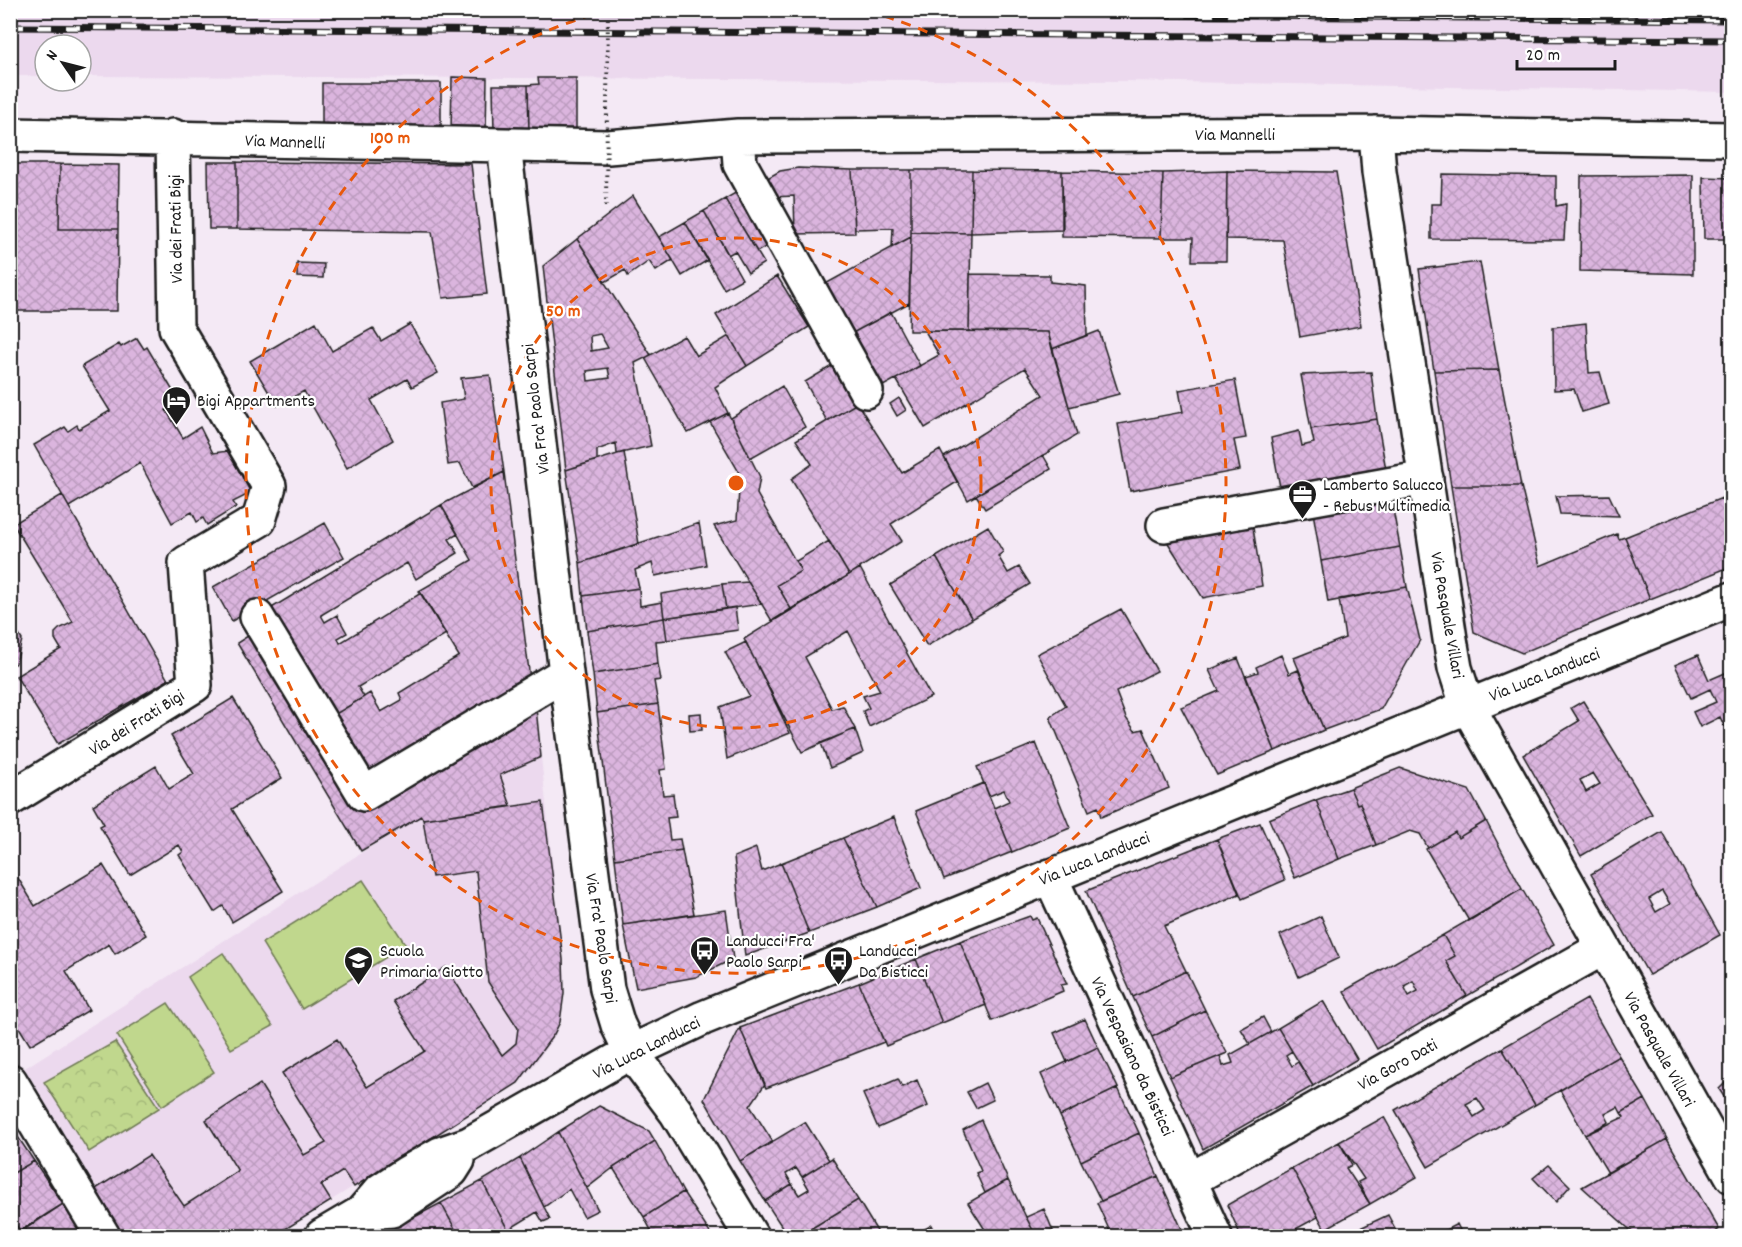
<svg xmlns="http://www.w3.org/2000/svg" width="1742" height="1247" viewBox="0 0 1742 1247" font-family="Dekko,sans-serif">
<style>
.built{fill:#ecd9ee}
.park{fill:url(#park-crowns);stroke:#6e7a54;stroke-width:1.5}
.garden{fill:#c0d78d;stroke:#6e7a54;stroke-width:1.5}
.building{fill:url(#building-cross-hatch);stroke:#1c1c1c;stroke-width:1.5;fill-rule:evenodd}
.lines{fill:none;stroke-linecap:round;stroke-linejoin:round}
.minor-casing{stroke:#1c1c1c;stroke-width:38}
.minor{stroke:#fff;stroke-width:33}
.rail-casing{stroke:#1c1c1c;stroke-width:7}
.rail{stroke:#fff;stroke-width:4.5;stroke-dasharray:14;stroke-linecap:butt}
.path-bridge{stroke:#1c1c1c;stroke-width:4;stroke-dasharray:1.5 4.5;stroke-linecap:butt}
.ring{fill:none;stroke:#e8590c;stroke-width:3;stroke-dasharray:10 8}
.labels{text-anchor:middle;stroke-width:4.5;stroke-linejoin:round;paint-order:stroke}
.street-label{font-size:18px;fill:#1c1c1c;stroke:#fff}
.poi-label{font-size:18px;fill:#1c1c1c;stroke:#fff;text-anchor:start}
.centre{fill:#e8590c;stroke:#fff;stroke-width:3}
.ring-label{font-size:18px;text-anchor:middle;font-weight:bold;fill:#e8590c;stroke:#fff;stroke-width:4.5;stroke-linejoin:round;paint-order:stroke}
</style>
<defs>
<pattern id="park-crowns" width="20" height="18" patternUnits="userSpaceOnUse" patternTransform="scale(1.5)"><rect width="20" height="18" fill="#c0d78d"/><path d="M2 6a3 3 0 1 1 6 0M12 15a3 3 0 1 1 6 0" fill="none" stroke="#a4b879"/></pattern>
<pattern id="building-cross-hatch" width="8" height="8" patternUnits="userSpaceOnUse" patternTransform="scale(1.5)"><rect width="8" height="8" fill="#dbb5de"/><path d="M0 0l8 8M0 8l8-8" fill="none" stroke="#bb9bbe"/></pattern>
</defs>
<rect width="100%" height="100%" fill="#f4e9f5"/>
<filter id="ink" filterUnits="userSpaceOnUse"><feTurbulence type="fractalNoise" baseFrequency=".0167" numOctaves="2"/><feDisplacementMap in="SourceGraphic" scale="12" xChannelSelector="R" yChannelSelector="G"/><feConvolveMatrix kernelMatrix="1 2 1 2 8 2 1 2 1" color-interpolation-filters="sRGB"/></filter>
<g filter="url(#ink)">
<!-- built -->
<path class="built" d="M11,10L1732,11L1731,92L1124,81L81,76V45H45V76H11Z
M539,739L565,977L560,1022L555,1035L535,1064L519,1083L274,1236H124L25,1068Z"/>
<!-- park -->
<path class="park" d="M115,1042L159,1108L89,1152L44,1082Z"/>
<!-- garden -->
<path class="garden" d="M363,880L406,945L302,1009L262,943Z
M223,953L273,1026L231,1049L188,977Z
M168,1003L214,1072L162,1106L117,1035Z"/>
<!-- building -->
<path class="building" d="M452,77L487,78L486,132H451Z
M538,78H576V133H529L528,85L539,84Z
M322,83H441V131L322,132Z
M493,85H528L529,133H494Z
M208,162H237V229H209Z
M237,162L471,164L487,294L443,298L432,232L237,229Z
M16,164H60L59,229H118L117,311H10V255H17Z
M60,164L119,165L118,229H59Z
M798,168L852,170L855,233L795,234L794,196L772,197L762,181L780,171Z
M852,170H911V237L892,247L893,228L855,229Z
M911,170H972L971,233L911,232Z
M972,170L1062,171L1063,230L971,233Z
M1062,171L1163,173L1161,238L1062,237Z
M1227,171L1336,172L1361,326L1300,337L1283,240L1226,239Z
M1227,171L1226,261H1192L1193,238H1161L1163,173Z
M1442,174L1556,176V206L1566,204L1564,240L1431,239V204H1441Z
M1693,175V274L1580,271L1581,176Z
M1703,177L1732,178V239H1704Z
M10,188H16L17,255H10Z
M744,188L775,241L757,252L725,199Z
M633,196L673,260L656,271L649,261L628,276L625,270L605,282L577,239Z
M725,199L764,263L748,273L735,251L728,255L704,211Z
M704,211L742,279L724,289L685,222Z
M685,222L708,260L682,276L659,237Z
M911,232L971,233L969,331H909Z
M911,237L909,303L845,337L818,288Z
M577,239L651,355L635,363L651,446L617,454L616,443L597,450V460L566,470L543,266ZM600,334L608,348L591,351L590,336ZM608,368L610,378L588,381L587,371Z
M1480,262L1499,370L1434,371L1419,269Z
M297,263L324,264L323,278L297,277Z
M970,274L1050,275V282L1086,286L1087,335L1052,349L1048,332L969,331Z
M777,276L809,327L747,366L716,315Z
M891,312L920,366L874,391L845,337Z
M316,322L332,351L373,328L381,341L410,324L438,373L412,387L407,379L371,400L393,440L347,468L304,391L277,406L250,361Z
M1586,323L1589,373L1600,372L1609,404L1582,412L1574,389L1554,390L1553,327Z
M925,331L1048,332L1077,435L968,500L944,457L1043,395L1025,368L925,428L896,379L939,355Z
M1099,331L1119,394L1069,407L1052,349Z
M684,336L696,356L729,336L747,366L715,387L728,413L688,433L645,358Z
M137,338L144,349L147,347L173,391L167,394L174,406L166,410L183,438L200,427L213,453L228,451L251,493L233,502L236,507L207,525L203,518L197,522L192,512L172,523L140,463L69,507L34,445L65,427L68,431L77,425L79,429L110,411L82,366L119,344L121,347Z
M840,361L864,399L827,421L805,382Z
M1499,370L1521,486H1451L1434,371Z
M1371,372L1377,419L1311,429L1301,375Z
M490,375L504,472L472,488L460,463L448,465L440,403L464,399L461,378Z
M1235,380L1246,438L1234,440L1240,470L1130,491L1118,424L1183,412L1179,390Z
M782,386L805,427L750,458L731,418Z
M899,398L906,410L897,416L890,404Z
M857,403L902,473L940,450L957,482L891,524L902,541L849,575L791,479L812,464L796,440Z
M728,413L760,477L757,494L801,571L777,585L791,609L772,621L714,526L737,520L740,474L710,422Z
M1377,419L1387,475L1281,493L1271,438L1299,431L1302,446L1314,443L1311,429Z
M624,452L639,544L580,563L566,470Z
M1043,455L1051,469L985,509L976,495Z
M504,472L530,679L364,778L329,718L370,693L381,712L402,700L399,693L459,656L419,591L472,560L441,505Z
M1451,486H1521L1540,566L1617,534L1619,539L1625,537L1650,599L1522,653L1474,632Z
M1732,494V523L1722,498Z
M62,495L168,680L58,744L16,676L61,649L55,639V633L59,629L73,622L13,524Z
M1609,495L1619,516L1560,514L1556,496Z
M1722,498L1732,523V566L1650,599L1625,537Z
M1391,499L1400,547L1321,561L1313,512Z
M441,505L458,534L449,539L458,553L416,579L407,563L321,615L325,622L337,615L347,633L338,638L340,643L421,593L446,634L358,687L364,697L329,718L265,612Z
M1252,521L1262,586L1203,598L1163,535Z
M325,523L344,557L232,621L213,587Z
M699,523L706,565L655,576L652,563L635,570L639,588L583,596L580,563Z
M988,526L1003,552L998,556L1008,573L1019,567L1030,584L972,619L936,557Z
M829,541L849,575L791,609L777,585L801,571L796,561Z
M1400,547L1407,587L1328,602L1321,561Z
M936,557L972,619L927,646L890,585Z
M860,568L931,697L869,727L863,711L869,708L863,696L880,691L848,631L805,657L832,709L843,706L855,729L802,752L744,639Z
M748,582L762,604L726,609L722,584Z
M722,584L726,609L664,618L661,594Z
M1407,587L1420,640L1381,709L1324,730L1294,658L1345,638L1339,599Z
M639,588L640,606L662,602L664,618L587,631L583,596Z
M735,607L738,630L667,640L664,618Z
M1121,609L1157,671L1116,692L1126,718L1135,731L1143,729L1169,788L1101,817L1098,807L1089,811L1050,717L1066,706L1037,654Z
M664,618L667,640L656,641L658,664L593,674L587,631Z
M10,621L22,640L16,663L10,666Z
M257,630L363,812L536,708L541,757L500,775L511,806L423,819L421,816L361,851L237,643Z
M746,642L790,733L727,759L720,707L749,696L725,652Z
M1281,655L1289,674L1298,670L1324,730L1275,751L1246,676L1258,672L1256,667Z
M1698,655L1709,680L1732,670V743L1720,717L1700,727L1693,712L1716,702L1710,689L1691,698L1675,665Z
M1238,658L1275,751L1217,775L1181,707L1219,691L1209,670Z
M658,664L661,680L654,681L658,704L597,713L593,674Z
M233,698L282,778L232,809L283,891L232,922L223,906L214,912L179,855L183,852L179,845L130,875L100,826L104,824L93,805L156,766L169,789L194,774L171,736Z
M1583,701L1652,814L1581,856L1523,755L1579,721L1571,708ZM1593,773L1600,784L1586,792L1580,780Z
M658,704L666,769L660,770L663,795L673,794L676,817L667,818L670,840L680,839L682,850L615,859L597,713Z
M701,713L702,730L690,731L689,714Z
M855,729L863,753L830,768L821,743Z
M1036,743L1070,828L1012,852L994,808L1009,801L1004,790L989,796L977,767Z
M1400,768L1469,790L1486,821L1458,838L1455,832L1428,848L1420,834L1410,831L1376,845L1360,803L1357,804L1350,788Z
M984,783L1012,852L944,879L916,811Z
M1350,788L1357,804L1360,803L1376,845L1339,859L1316,800Z
M1316,800L1339,859L1295,878L1269,819Z
M543,802L563,959L564,993L560,1022L554,1034L518,1083L354,1187L343,1171L321,1185L331,1201L274,1236H122L94,1190L149,1155L184,1206L238,1171L206,1120L260,1084L304,1155L326,1143L282,1073L337,1039L367,1087L425,1051L393,1001L446,967L502,1055L516,1043L518,1028L488,982L476,871L432,877L423,819Z
M894,817L921,888L877,907L843,838Z
M1486,821L1522,889L1469,921L1426,849L1455,832L1458,838Z
M1260,823L1285,880L1242,899L1217,839Z
M1662,832L1720,935L1649,975L1591,874ZM1662,891L1670,904L1656,912L1649,899Z
M843,838L877,907L809,933L781,863Z
M1217,839L1239,894L1164,926L1186,971L1133,997L1086,891Z
M756,848L762,871L781,863L809,933L745,956L734,857Z
M682,850L694,914L623,925L615,859Z
M10,865L35,906L103,865L146,935L115,954L109,944L66,971L89,1010L30,1045L10,1013Z
M1522,889L1554,945L1467,996L1446,961L1455,956L1443,935Z
M726,910L733,959L696,977L636,988L623,925Z
M1030,916L1032,920L1037,918L1067,984L1061,985L1063,991L992,1021L960,941Z
M1321,916L1339,958L1299,977L1280,935Z
M1443,935L1455,956L1446,961L1467,996L1377,1049L1344,991ZM1413,981L1418,991L1409,996L1404,986Z
M960,941L986,1005L942,1023L916,959Z
M916,959L942,1023L886,1046L859,983Z
M1186,971L1205,1010L1152,1037L1133,997Z
M859,983L884,1042L766,1088L740,1028Z
M1587,999L1619,1056L1535,1105L1502,1048Z
M1323,1001L1357,1059L1313,1086L1278,1028Z
M1205,1010L1227,1053L1170,1077L1152,1037Z
M1263,1017L1271,1032L1250,1044L1241,1029Z
M1085,1019L1098,1047L1067,1062L1054,1033Z
M740,1028L765,1084L750,1106L773,1142L740,1161L704,1099Z
M1278,1028L1292,1051L1286,1055L1292,1066L1298,1062L1313,1086L1203,1149L1170,1077L1220,1056L1223,1066L1233,1063L1230,1055Z
M1098,1047L1118,1088L1060,1116L1041,1074Z
M1502,1048L1535,1105L1428,1167L1395,1110ZM1477,1098L1485,1110L1474,1117L1466,1104Z
M1619,1056L1645,1099L1621,1113L1618,1107L1605,1114L1609,1122L1585,1135L1560,1090Z
M1732,1076V1109L1719,1089Z
M898,1079L902,1087L917,1080L928,1106L878,1128L863,1094Z
M985,1083L993,1100L976,1108L967,1092Z
M1118,1088L1139,1133L1081,1161L1060,1116Z
M1645,1099L1667,1139L1608,1173L1585,1135L1624,1117L1621,1113Z
M599,1106L649,1131L655,1141L613,1168L587,1188L558,1132Z
M1384,1117L1417,1177L1370,1204L1358,1182L1364,1179L1339,1142Z
M981,1120L1008,1180L985,1193L976,1173L981,1171L963,1130Z
M805,1122L829,1160L802,1177L796,1168L786,1174L792,1184L765,1201L740,1161Z
M10,1125L34,1161L10,1175Z
M558,1132L598,1210L584,1217L569,1189L544,1207L520,1158Z
M1139,1133L1158,1176L1101,1201L1081,1161Z
M1667,1139L1719,1229L1711,1236H1637L1582,1187Z
M655,1141L683,1192L644,1217L613,1168Z
M1339,1142L1352,1165L1346,1168L1370,1204L1325,1229L1292,1168Z
M520,1158L550,1219L543,1222L537,1212L508,1230L482,1181Z
M832,1158L858,1200L799,1236H788L765,1201L792,1184L799,1195L809,1189L802,1177Z
M34,1161L63,1204L20,1231L10,1216V1175Z
M1549,1165L1570,1186L1556,1202L1533,1178Z
M1292,1168L1318,1217L1283,1236H1241L1227,1205Z
M1158,1176L1185,1236H1112L1097,1203Z
M1008,1180L1026,1217L1036,1236H989L968,1203Z
M482,1181L508,1230L496,1236H459L441,1203Z
M683,1192L712,1236H654L644,1217Z
M858,1200L880,1236H799Z
M441,1203L459,1236H379Z
M63,1204L84,1236H31L25,1229Z
M1044,1209L1055,1236H1036L1026,1217Z
M1388,1215L1399,1236H1343Z
M1457,1224L1463,1236H1434Z
M932,1225L938,1236H912Z"/>
<g class="lines">
<defs>
<path id="minor" d="M1376,133L1379,172L1450,639L1455,668L1467,705L1732,1176
M10,135L608,147L738,136L1376,133L1732,139
M738,136L740,164L866,391
M504,145L566,673L607,989L618,1025L631,1052L676,1112L751,1236
M1164,525L1426,478
M257,617L364,794L566,673
M10,799L195,685L186,563L259,520L269,486L176,328L173,136
M1050,876L1215,1236
M10,1081L103,1236
M1190,1180L1603,948
M368,1212L392,1210L451,1171L458,1160
M322,1236L361,1213L381,1190L407,1173L440,1154L469,1144L631,1052L703,1018L1732,599"/>
</defs>
<!-- minor casing -->
<use href="#minor" class="minor-casing"/>
<!-- minor -->
<use href="#minor" class="minor"/>
<defs>
<path id="rail" d="M500,10L1732,20
M10,27L1732,40"/>
</defs>
<!-- rail casing -->
<use href="#rail" class="rail-casing"/>
<!-- rail -->
<use href="#rail" class="rail"/>
<!-- path-bridge -->
<path class="path-bridge" d="M606,206L608,10"/>
</g>
</g>
<!-- distance rings -->
<g class="ring">
<circle cx="736" cy="483" r="245"/>
<path d="M867 11A490 490 0 1 1 605 11"/>
</g>
<!-- icons -->
<defs>
<symbol id="hotel-pin" viewBox="-11 -11 22 30"><path d="M0 17L-7.5 6A9.5 9.5 0 1 1 7.5 6Z" fill="#1c1c1c" stroke="#fff"/><path d="M-6-4.5h1.5V1H6V5H4.5V3h-9V5H-6ZM-4 0a1.8 1.8 0 1 1 3.6 0ZM.5 0V-2.5h3Q6-2.5 6 0Z" fill="#fff"/></symbol>
<symbol id="office-pin" viewBox="-11 -11 22 30"><path d="M0 17L-7.5 6A9.5 9.5 0 1 1 7.5 6Z" fill="#1c1c1c" stroke="#fff"/><path d="M-6-3h4V-5.5h4V-3h4V5H-6ZM-1-4.5V-3h2v-1.5ZM-6 0V1H6V0Z" fill="#fff"/></symbol>
<symbol id="bus-pin" viewBox="-11 -11 22 30"><path d="M0 17L-7.5 6A9.5 9.5 0 1 1 7.5 6Z" fill="#1c1c1c" stroke="#fff"/><path d="M-5-6H5V4H4V6H2V4H-2V6H-4V4H-5ZM-3.5-4V0h7V-4ZM-3.5 1.2v1.5H-2V1.2ZM2 1.2v1.5H3.5V1.2Z" fill="#fff"/></symbol>
<symbol id="school-pin" viewBox="-11 -11 22 30"><path d="M0 17L-7.5 6A9.5 9.5 0 1 1 7.5 6Z" fill="#1c1c1c" stroke="#fff"/><path d="M0-5L7-2L0 1L-7-2ZM-4 1L0 2.5L4 1V4Q0 6-4 4Z" fill="#fff"/></symbol>
</defs>
<g fill-rule="evenodd">
<use href="#hotel-pin" x="160" y="384" width="33" height="45"/>
<use href="#office-pin" x="1286" y="478" width="33" height="45"/>
<use href="#bus-pin" x="688" y="934" width="33" height="45"/>
<use href="#school-pin" x="342" y="944" width="33" height="45"/>
<use href="#bus-pin" x="822" y="944" width="33" height="45"/>
</g>
<g class="labels">
<!-- street labels -->
<g class="street-label">
<text x="1235" y="140">Via Mannelli</text>
<text transform="translate(285 141) rotate(2)" y="6">Via Mannelli</text>
<text transform="translate(175 229) rotate(-91)" y="6">Via dei Frati Bigi</text>
<text transform="translate(535 409) rotate(-97)" y="6">Via Fra' Paolo Sarpi</text>
<text transform="translate(1448 615) rotate(80)" y="6">Via Pasquale Villari</text>
<text transform="translate(1544 674) rotate(-22)" y="6">Via Luca Landucci</text>
<text transform="translate(136 722) rotate(-32)" y="6">Via dei Frati Bigi</text>
<text transform="translate(1094 858) rotate(-22)" y="6">Via Luca Landucci</text>
<text transform="translate(602 938) rotate(81)" y="6">Via Fra' Paolo Sarpi</text>
<text transform="translate(646 1047) rotate(-27)" y="6">Via Luca Landucci</text>
<text transform="translate(1660 1049) rotate(61)" y="6">Via Pasquale Villari</text>
<text transform="translate(1133 1056) rotate(65)" y="6">Via Vespasiano da Bisticci</text>
<text transform="translate(1397 1064) rotate(-29)" y="6">Via Goro Dati</text>
</g>
<!-- poi labels -->
<g class="poi-label">
<text x="197" y="406">Bigi Appartments</text>
<text x="1323" y="490">Lamberto Salucco<tspan x="1323" dy="21">- Rebus Multimedia</tspan></text>
<text x="726" y="946">Landucci Fra'<tspan x="726" dy="21">Paolo Sarpi</tspan></text>
<text x="380" y="956">Scuola<tspan x="380" dy="21">Primaria Giotto</tspan></text>
<text x="859" y="956">Landucci<tspan x="859" dy="21">Da Bisticci</tspan></text>
</g>
</g>
<circle cx="736" cy="483" r="9" class="centre"/>
<g class="ring-label">
<text x="390" y="143">100 m</text>
<text x="563" y="316">50 m</text>
</g>
<!-- margin -->
<rect width="1742" height="1247" fill="none" stroke="#fff" stroke-width="36"/>
<rect x="18" y="18" width="1706" height="1211" fill="none" stroke="#1c1c1c" stroke-width="2" filter="url(#ink)"/>
<!-- north arrow -->
<g transform="translate(63 63) rotate(305)"><circle r="28" fill="#ffffff" stroke="#a4a4a4" stroke-width="1.5"/>
<path d="M0-4.5L10 22L0 15L-10 22Z" fill="#1c1c1c"/>
<text y="-9" font-size="16" font-weight="bold" text-anchor="middle" fill="#1c1c1c">N</text>
</g>
<!-- scale -->
<path d="M1517 60v9h98v-9" fill="none" stroke="#1c1c1c" stroke-width="3"/>
<text x="1526" y="60" font-size="18" fill="#1c1c1c" stroke="#ffffff" stroke-width="4.5" paint-order="stroke">20 m</text>
</svg>
